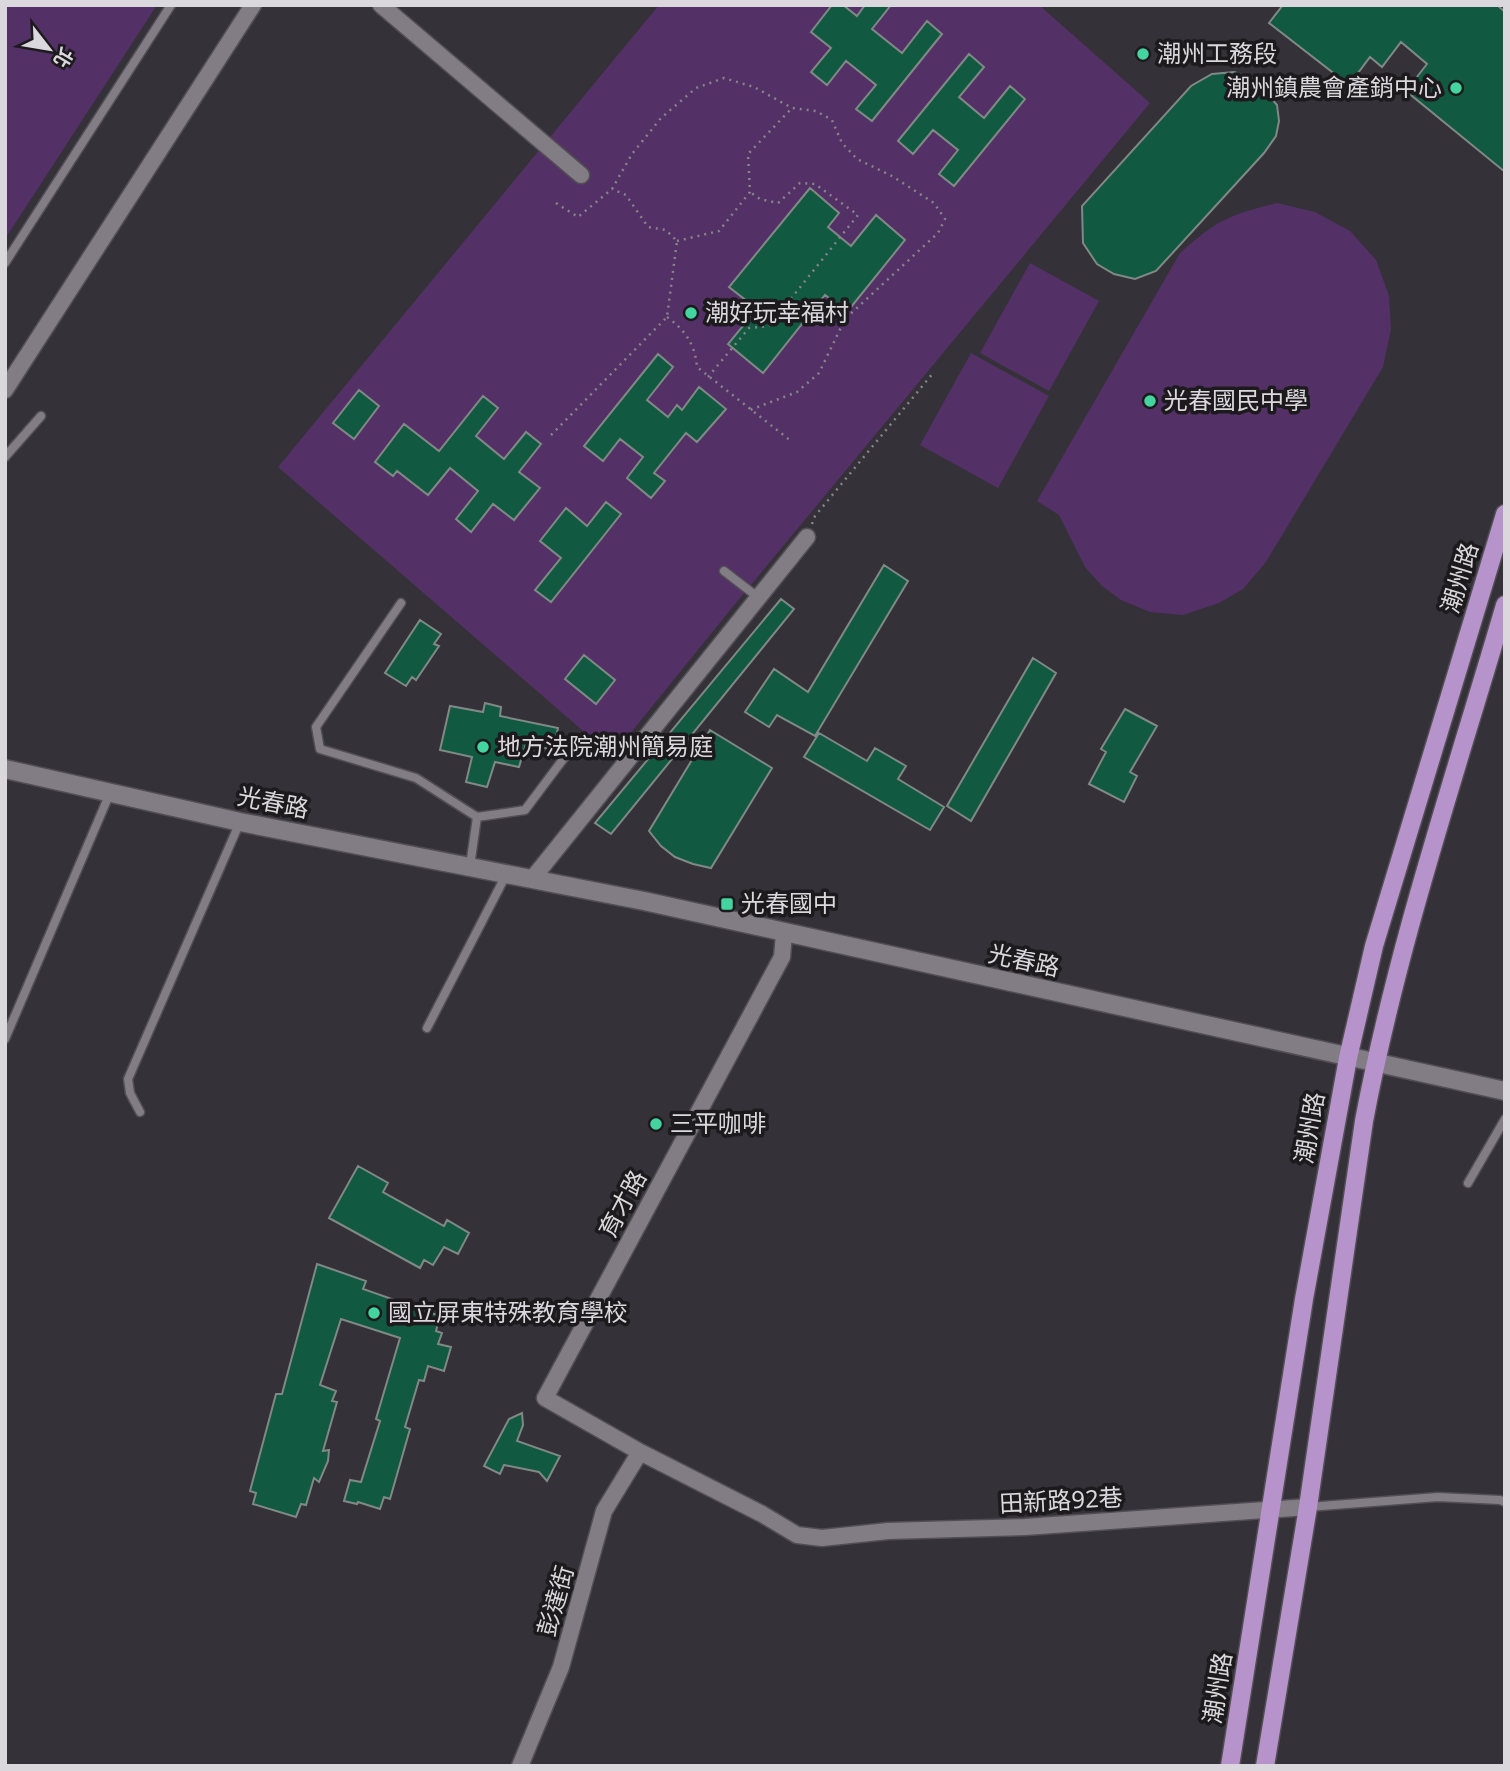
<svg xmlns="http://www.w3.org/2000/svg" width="1510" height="1771" viewBox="0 0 1510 1771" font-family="'Noto Sans','Noto Sans TC',sans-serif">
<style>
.green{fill:#533166}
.building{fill:#115940;stroke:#808985;stroke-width:2}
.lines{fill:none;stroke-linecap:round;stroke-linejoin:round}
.service-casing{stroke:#524e54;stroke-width:11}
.minor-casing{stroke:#524e54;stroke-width:19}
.secondary-casing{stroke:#524e54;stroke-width:21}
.primary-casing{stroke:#524e54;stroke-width:21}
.path{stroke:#87848a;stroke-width:2.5;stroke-dasharray:2 5;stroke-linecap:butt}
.service{stroke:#827d85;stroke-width:8}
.minor{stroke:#827d85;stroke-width:16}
.secondary{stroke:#827d85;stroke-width:18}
.primary{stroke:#b693cb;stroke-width:18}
.poi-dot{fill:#44d49f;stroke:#1c1a1d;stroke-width:2.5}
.labels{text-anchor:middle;stroke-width:7;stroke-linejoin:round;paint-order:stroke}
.poi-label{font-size:24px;fill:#dbd8dd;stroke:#1c1a1d;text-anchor:start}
.street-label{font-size:24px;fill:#dbd8dd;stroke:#1c1a1d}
</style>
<rect width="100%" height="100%" fill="#353138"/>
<!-- green -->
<path class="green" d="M5,5H157L5,239Z
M659,5H1039L1150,103L731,609L612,756L278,467Z
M1277,203L1315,212L1350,231L1376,260L1389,296L1391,329L1383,367L1266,562L1243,589L1219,603L1183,615L1150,612L1121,600L1102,586L1085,567L1059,515L1037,501L1180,253C1217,220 1229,215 1277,203Z
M1030,263L1099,301L1049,391L980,353Z
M971,353L1049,396L998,488L920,445Z"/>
<!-- building -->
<path class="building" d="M832,5H843L857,16L865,5H891L872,29L902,53L927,21L942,34L872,121L856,109L876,85L846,61L827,85L811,72L831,48L811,32Z
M1283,5H1497L1505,12V172L1406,91L1427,64L1401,42L1382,67L1370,57L1349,85L1269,23Z
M969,54L984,67L959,97L984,118L1010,86L1025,99L954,186L939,174L958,150L933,130L913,154L898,141Z
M1234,72L1255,79L1277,105L1279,121L1276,136L1264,153L1156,271L1135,279L1114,274L1097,264L1083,243L1082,206L1191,86L1212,74Z
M810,188L839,213L828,227L851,246L876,215L905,240L847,312L825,295L763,373L728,344L757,309L729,287Z
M658,354L673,367L647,400L668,417L677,405L682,410L699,387L726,409L697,442L686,433L654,473L665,481L651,498L627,478L643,457L620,439L603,461L584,446Z
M359,390L379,406L354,439L333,423Z
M483,396L498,408L476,436L504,459L526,432L541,444L519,472L540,488L514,520L493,504L471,532L456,519L478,491L450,468L428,495L397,471L393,476L375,462L404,424L439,451Z
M606,502L621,514L551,602L535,590L561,558L540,541L566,508L587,526Z
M884,565L908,581L815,736L777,715L769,727L745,712L774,669L808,692Z
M781,599L794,609L611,834L595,823Z
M420,620L441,634L434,644L439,646L416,680L412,677L406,686L385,673Z
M584,655L615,680L596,704L565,679Z
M1033,658L1056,673L971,821L947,806Z
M485,703L501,707L500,716L558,728L553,750L526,744L519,767L495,762L487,787L466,782L472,757L440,750L450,706L483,712Z
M1125,709L1157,726L1130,772L1137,776L1124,802L1089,784L1106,752L1101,749Z
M710,730L772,768L711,868L693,864L675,857L661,846L649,831Z
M819,733L867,761L875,748L906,766L898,779L944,807L930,830L804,757Z
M358,1166L388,1183L383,1192L444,1226L447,1220L469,1233L458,1254L444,1247L433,1265L424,1260L420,1268L329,1218Z
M317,1264L366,1281L363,1289L440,1316L436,1331L442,1333L438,1344L451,1347L444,1371L428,1366L424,1381L419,1380L405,1427L410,1429L390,1499L384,1497L380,1509L358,1502L357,1504L344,1501L350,1480L361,1482L380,1421L376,1419L400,1338L341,1319L320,1385L336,1391L332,1401L337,1402L323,1451L329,1450L328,1461L319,1482L314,1478L306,1505L301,1504L296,1517L253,1504L256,1493L250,1491L276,1394H282Z
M522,1413L523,1425L517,1441L560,1456L547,1481L539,1472L504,1465L500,1474L484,1466L509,1419Z"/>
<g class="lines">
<defs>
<path id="service" d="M5,263L171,5
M5,457L41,416
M724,571L759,598
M401,603L316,727L320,749L416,778L477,817L525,810L570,750
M470,866L477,817
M427,1028L507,873
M5,1039L110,793
M140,1112L130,1093L128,1079L240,822
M1468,1183L1505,1119
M1308,1507L1438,1497L1500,1500L1505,1502"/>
<path id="minor" d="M381,5L581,175
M5,390L253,5
M533,878L807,537
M784,934L782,957L545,1398L640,1452L762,1514L797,1535L822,1538L888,1531L1025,1527L1308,1507
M520,1766L561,1667L604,1511L640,1452"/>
<path id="secondary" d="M5,769L240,822L644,901L1505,1091"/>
<path id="primary" d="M1230,1766L1304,1299L1348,1058L1374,946L1505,514
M1265,1766L1308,1507L1364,1121C1397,946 1455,776 1505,605"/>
</defs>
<!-- service casing -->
<use href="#service" class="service-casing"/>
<!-- minor casing -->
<use href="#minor" class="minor-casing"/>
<!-- secondary casing -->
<use href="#secondary" class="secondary-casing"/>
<!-- primary casing -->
<use href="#primary" class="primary-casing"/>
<!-- path -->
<path class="path" d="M556,203L578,217L612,189L632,154L661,118L696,88L724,78L754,87L792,108L816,111L832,120L842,143L857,159L892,176L934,203L945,219L938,233L845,319L819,373L797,392L750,410
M677,241L719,231L750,192L748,154L792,108
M667,317C685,330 695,344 697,367L791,441
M708,377L749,328L769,326L858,215L815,184L800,183L778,203L760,199L750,192
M551,435L667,317L677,241L666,230L648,227L626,195L612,189
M812,524L815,516L934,372"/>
<!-- service -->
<use href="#service" class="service"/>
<!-- minor -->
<use href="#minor" class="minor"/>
<!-- secondary -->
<use href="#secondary" class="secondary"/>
<!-- primary -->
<use href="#primary" class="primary"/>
</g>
<!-- markers -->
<g class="poi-dot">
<circle cx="1143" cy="54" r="7"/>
<circle cx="1456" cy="88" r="7"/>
<circle cx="691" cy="313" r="7"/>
<circle cx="1150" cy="401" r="7"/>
<circle cx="483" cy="747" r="7"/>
<rect x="720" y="897" width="14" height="14" rx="3.5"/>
<circle cx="656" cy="1124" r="7"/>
<circle cx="374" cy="1313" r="7"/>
</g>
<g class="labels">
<!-- poi labels -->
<g class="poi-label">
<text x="1157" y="62">潮州工務段</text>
<text x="1442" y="96" text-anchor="end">潮州鎮農會產銷中心</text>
<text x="705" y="321">潮好玩幸福村</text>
<text x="1164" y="409">光春國民中學</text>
<text x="497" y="755">地方法院潮州簡易庭</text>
<text x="741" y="912">光春國中</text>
<text x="670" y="1132">三平咖啡</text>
<text x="388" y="1321">國立屏東特殊教育學校</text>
</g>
<!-- street labels -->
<g class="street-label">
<text transform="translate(1460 578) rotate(-73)" y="8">潮州路</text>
<text transform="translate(273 803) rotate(11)" y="8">光春路</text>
<text transform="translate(1024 961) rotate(12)" y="8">光春路</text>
<text transform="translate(1310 1128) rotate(-80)" y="8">潮州路</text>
<text transform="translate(623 1204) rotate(-62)" y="8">育才路</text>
<text transform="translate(1061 1501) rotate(-3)" y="8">田新路92巷</text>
<text transform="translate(556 1601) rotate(-74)" y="8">彭達街</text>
<text transform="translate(1218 1688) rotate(-81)" y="8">潮州路</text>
</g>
</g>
<!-- border -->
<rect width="1510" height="1771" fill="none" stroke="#dbd8dd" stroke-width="14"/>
<!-- north arrow -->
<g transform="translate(49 49) rotate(121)" stroke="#1c1a1d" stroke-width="5" paint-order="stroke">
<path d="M0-5L12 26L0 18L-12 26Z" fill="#dbd8dd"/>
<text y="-10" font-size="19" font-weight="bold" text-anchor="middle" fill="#dbd8dd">北</text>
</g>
</svg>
